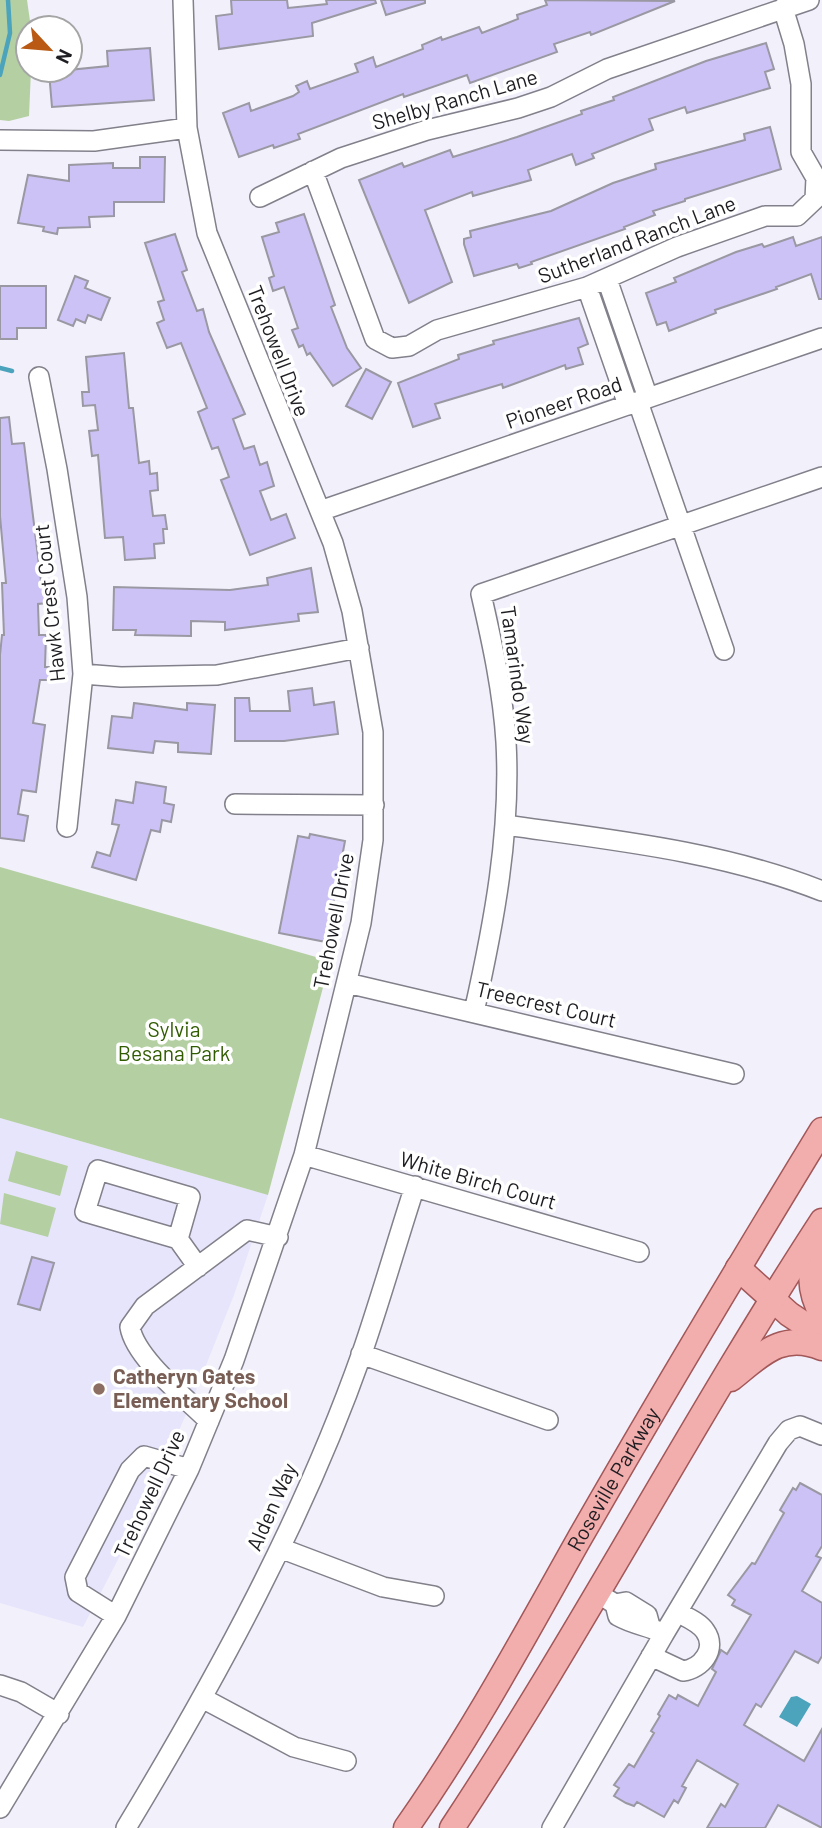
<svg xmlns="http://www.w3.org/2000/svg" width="822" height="1828" viewBox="0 0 822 1828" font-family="Barlow,sans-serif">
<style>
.education{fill:#e7e5fb}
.green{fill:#b4d0a2}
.water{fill:#4ca3bc}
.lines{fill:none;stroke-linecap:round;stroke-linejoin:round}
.stream{stroke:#4ca3bc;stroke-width:4.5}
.building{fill:#cdc2f6;stroke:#9a98a2;stroke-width:2}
.minor-casing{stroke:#82808a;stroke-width:22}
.major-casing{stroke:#a25758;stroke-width:27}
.minor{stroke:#fff;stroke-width:19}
.major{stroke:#f2adad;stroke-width:24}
.education-dot{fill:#8d6e63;stroke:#fff;stroke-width:2.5}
.labels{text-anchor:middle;stroke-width:7;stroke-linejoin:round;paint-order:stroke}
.street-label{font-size:21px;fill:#1e1d21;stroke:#fff}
.park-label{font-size:21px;fill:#315c02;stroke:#fff}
.education-label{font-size:21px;font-weight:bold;fill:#785e54;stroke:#fff;text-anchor:start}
</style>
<rect width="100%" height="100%" fill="#f2f0fb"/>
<!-- education -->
<path class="education" d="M0,1118L268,1195L234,1295L189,1408L139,1519L83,1627L0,1603Z"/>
<!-- green -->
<path class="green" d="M0,0H27L31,28H28V70H31L29,116L9,121L0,120Z
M0,867L330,961L268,1195L0,1118Z
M16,1151L68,1166L60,1196L8,1181Z
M4,1193L56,1208L48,1237L0,1224Z"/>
<!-- water -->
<path class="water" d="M797,1696L811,1704L797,1727L779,1717L791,1697Z"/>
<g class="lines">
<!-- stream -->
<path class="stream" d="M0,75L10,33L8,0
M0,368L12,371"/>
</g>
<!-- building -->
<path class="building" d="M231,0H287L288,8L327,4L326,0H375L376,3L312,23L313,36L219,49L216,16L232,14Z
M381,0H425V3L386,15Z
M545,0L675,1L591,35L590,32L554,44L557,52L470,83L467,75L404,97L403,94L298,134L300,139L274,148L273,145L239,157L223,113L249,103L251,111L293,96L299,92L296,86L307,81L310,89L358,72L355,64L373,57L376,67L423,49L422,45L441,37L442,40L479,27L482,33L518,19L517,15L547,5Z
M766,43L774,69L765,72L770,88L687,113L685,107L649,119L653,130L592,154L594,158L576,165L572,154L528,170L531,180L473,196L472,192L425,210L452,282L409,303L359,180L402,163L404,167L450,150L453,157L517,137L582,114L581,111L614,100L613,97L706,61Z
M150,48L154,100L52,107L49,72L108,66L107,51Z
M770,127L781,169L685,199V201L653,211L655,215L624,227L625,229L531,262L532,264L519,268L517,264L474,276L464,244V239L471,237L470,231L551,211L613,183L656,169L655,164L745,140L744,134Z
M140,157H165L164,202H114V216L89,217L90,227L58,228L57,234L43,231L44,227L18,223L28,175L69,181V165L113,163V168H140Z
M304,214L335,305L331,307L347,348L361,368L333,386L310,353L307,355L303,345L299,347L292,330L298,328L284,287L273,291L269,278L274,276L262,237L279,232L276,223Z
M175,234L187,270L182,272L197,311L203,309L209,332L245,414L233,419L244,449L254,446L260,465L267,462L274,486L260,491L271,520L286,514L295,538L250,555L221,480L229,477L218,447L212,449L198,412L207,408L181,343L167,348L157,323L164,320L158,302L164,300L145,243Z
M793,237L796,246L822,237V299H819L811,274L776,287L777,289L715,310L716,313L669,331L666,322L657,325L646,293L676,282L674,278L736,252L762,244L764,247Z
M75,276L88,281L85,288L110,298L101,320L88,315L85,323L76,319L73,326L58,320Z
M0,286H46V328H17V339H0Z
M579,318L588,344L578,348L583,364L566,369L565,365L503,388L502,384L435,404L440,418L413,427L398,383L459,359L458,355L494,344L493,341Z
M124,353L129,408H133L139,463L149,461L150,474L157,473L158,490L150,491L153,516L165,515L167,529H163L164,543L154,544L155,558L125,560L123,537L105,538L98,455L92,456L89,431L98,430L95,405L83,406L82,392H89L86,357Z
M366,369L391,382L372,419L346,406Z
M9,417L12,444L24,443L41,581H47V603L38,604L39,635H46L45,667H50V680H40L33,723L45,725L36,792L22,790L18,814L28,816L24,841L0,838V655L2,635H4L2,583H6L0,516V418Z
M311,568L318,612L298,614L299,621L225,630V622L191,621V636L135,635L136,630H113L114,587L230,590L268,585L267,578Z
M312,688L314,705L334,702L338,734L284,741H235V698H249L250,711H290L288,691Z
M134,703L187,710V703L215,705L211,754L178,752V743L155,741L153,753L108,748L112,716L132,718Z
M136,782L166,787L164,803L174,805L171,822L162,820L160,832L151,830L136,880L92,867L97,852L110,856L119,825L112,824L116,800L133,803Z
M310,834L345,841L326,942L279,933L298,836L309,838Z
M32,1257L54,1263L40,1310L18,1304Z
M800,1483L822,1495V1546L816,1556L821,1558L802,1591L822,1603V1656L818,1663L795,1651L761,1707L756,1704L744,1725L804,1761L822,1729V1828L778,1805L765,1828H707L721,1804L725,1807L738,1784L697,1760L682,1786L686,1788L678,1803L674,1800L664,1817L637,1802L634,1806L626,1803L614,1796L619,1788L614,1785L629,1764L634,1767L654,1733L651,1731L660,1716L658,1714L669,1695L676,1699L678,1695L698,1706L716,1672L712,1669L721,1650L727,1654L751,1615L732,1605L735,1600L728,1595L752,1563L755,1564L784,1513L780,1510L793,1488L796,1490Z"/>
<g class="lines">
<defs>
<path id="minor" d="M0,140L94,141L187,128
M313,171L375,339L392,348L409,346L437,330L587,287L677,247L765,216H797L815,199L816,178L801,152V84L794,44L783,8
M260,197L341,158L427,130L518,108L551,97L607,69L809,0
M607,279L648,398
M587,287L628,405
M39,377L57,469L77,597L83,674L67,827
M638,402L724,650
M320,511L822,338
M83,674L121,677L217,675L359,648
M235,804L374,805
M505,825C612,840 721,851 822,891
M347,983L734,1074
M474,1012C494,923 511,833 506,742C503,692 492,642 481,594L822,477
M304,1155L639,1252
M178,1239L85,1212L98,1170L190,1197L178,1239L198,1267
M361,1354L548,1420
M209,1421C186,1398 135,1358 130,1327L145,1306L247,1230L278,1237
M280,1548L383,1587L434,1596
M615,1604L626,1602L647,1615L650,1626
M116,1616L78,1592L75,1577L130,1470L144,1456L189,1469
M664,1634L778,1443L789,1430L800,1426L822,1435
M651,1656L683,1671C701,1669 718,1649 705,1631C699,1622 686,1617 677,1612
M0,1685L21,1692L59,1714
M204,1699L294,1747L346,1761
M0,1808L116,1616L189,1469L234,1360L304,1155L361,923L373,840V732L352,611L333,543L207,233L187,128L183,0
M126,1828C217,1677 303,1520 362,1353C381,1298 397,1241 415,1186
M552,1828L664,1634C648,1625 636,1626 618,1616L615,1604L597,1593"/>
<g id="major">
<path d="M819,1235C812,1268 805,1284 822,1315"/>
<path d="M738,1268L789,1314L822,1336"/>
<path d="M731,1379C761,1355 782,1331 822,1348"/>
<path id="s1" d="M406,1828C470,1737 523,1639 578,1541C657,1403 739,1266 822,1130"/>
<path d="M452,1828C583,1630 693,1419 822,1221"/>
</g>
</defs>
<!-- minor casing -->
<use href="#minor" class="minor-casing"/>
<!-- major casing -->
<use href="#major" class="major-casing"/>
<!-- minor -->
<use href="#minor" class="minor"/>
<!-- major -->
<use href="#major" class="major"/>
</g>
<!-- markers -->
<circle class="education-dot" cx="99" cy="1389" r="7"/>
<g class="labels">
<!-- street labels -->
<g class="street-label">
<text transform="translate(455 100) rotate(-16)" y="7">Shelby Ranch Lane</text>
<text transform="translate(637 240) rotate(-21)" y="7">Sutherland Ranch Lane</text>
<text transform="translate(278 351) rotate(69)" y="7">Trehowell Drive</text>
<text transform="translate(564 403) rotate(-19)" y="7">Pioneer Road</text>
<text transform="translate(50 603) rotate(-96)" y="7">Hawk Crest Court</text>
<text transform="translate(517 675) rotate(82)" y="7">Tamarindo Way</text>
<text transform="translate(334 921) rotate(-79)" y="7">Trehowell Drive</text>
<text transform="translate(546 1005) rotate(13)" y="7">Treecrest Court</text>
<text transform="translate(478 1181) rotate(16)" y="7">White Birch Court</text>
<text dy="7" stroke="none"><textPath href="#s1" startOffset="406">Roseville Parkway</textPath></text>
<text transform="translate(150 1494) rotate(-65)" y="7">Trehowell Drive</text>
<text transform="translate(272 1507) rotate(-66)" y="7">Alden Way</text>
</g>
<!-- park labels -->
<g class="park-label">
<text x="174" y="1037">Sylvia<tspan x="174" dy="24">Besana Park</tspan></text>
</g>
<!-- education labels -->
<g class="education-label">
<text x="113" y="1384">Catheryn Gates<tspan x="113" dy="24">Elementary School</tspan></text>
</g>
</g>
<!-- north arrow -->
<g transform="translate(49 49) rotate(116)"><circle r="33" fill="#ffffff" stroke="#a5a5a6" stroke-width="2"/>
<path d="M0-5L12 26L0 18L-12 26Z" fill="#b95913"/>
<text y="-10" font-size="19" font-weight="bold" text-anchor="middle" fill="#1e1d21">N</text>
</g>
</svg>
